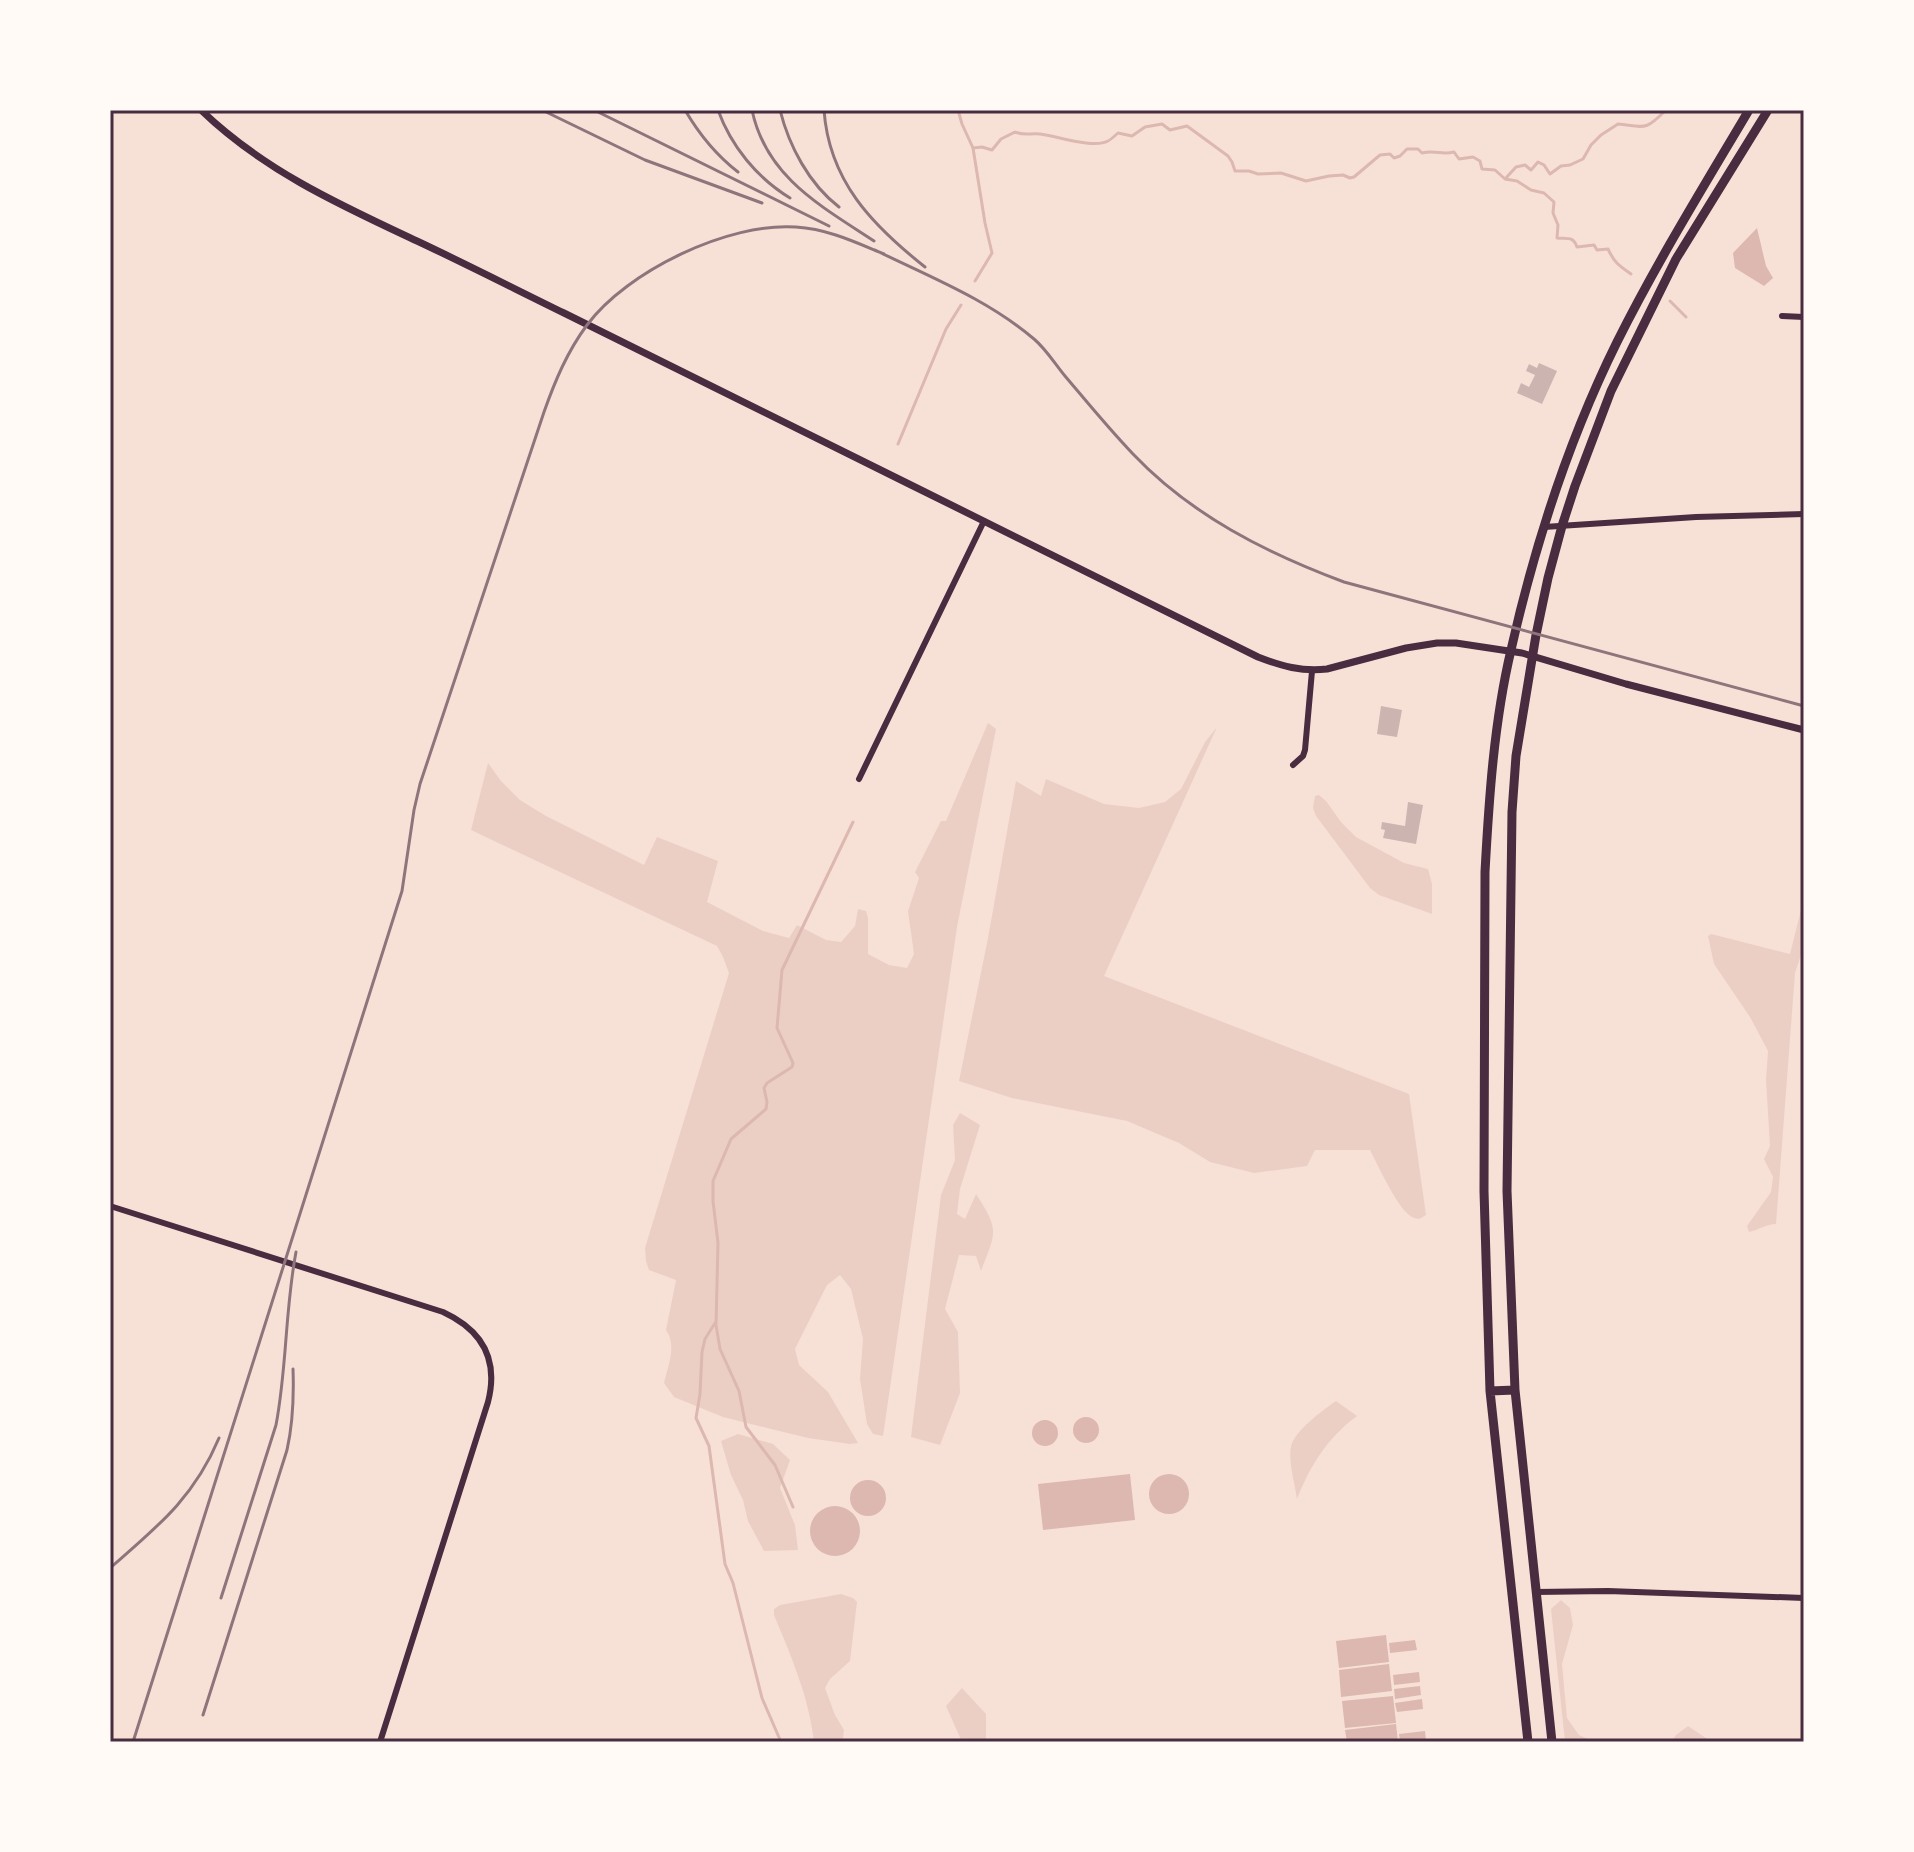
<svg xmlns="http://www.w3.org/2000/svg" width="1914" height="1852" viewBox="0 0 1914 1852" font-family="Spectral,serif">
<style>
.green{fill:#ebcfc5}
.water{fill:#dcb8b0}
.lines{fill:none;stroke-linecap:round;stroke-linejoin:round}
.stream{stroke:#dcb8b0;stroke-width:3}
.building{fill:#ccb4b1}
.minor{stroke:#4a2c40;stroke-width:6}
.tertiary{stroke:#4a2c40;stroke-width:7}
.trunk{stroke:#4a2c40;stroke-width:9}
.rail{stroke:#8f747c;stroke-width:3}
.neatline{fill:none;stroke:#4a2c40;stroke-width:3}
</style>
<rect width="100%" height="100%" fill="#f7e1d7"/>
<!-- green -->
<path class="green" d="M988,723L996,729L957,927L883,1436L873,1434L867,1424L860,1379L863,1339L851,1289L840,1275L827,1285L795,1349L799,1365L828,1392L858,1443L850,1444L808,1438L723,1417L674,1397L664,1383C668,1366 677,1345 666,1330L676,1280L649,1270L646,1261L645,1248L729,973L723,957L717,946L471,830L488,763L501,781L520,800L546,816L644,865L657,837L718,861L707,902L763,931L789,938L797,925L826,940L841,942L855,926L858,909L866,911L868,918V954L889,965L907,968L914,954L908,911L919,878L915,872L941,821H946Z
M1217,727L1104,976L1409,1094L1426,1215C1421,1218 1420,1220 1414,1218C1399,1213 1378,1165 1370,1150H1315L1307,1166L1254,1173L1210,1162L1179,1143L1127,1121L1012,1098L959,1081L988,938L1016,781L1041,796L1046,779L1104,804L1139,808L1165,802L1181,789L1205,742Z
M1319,795L1326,801L1341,822L1356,837L1404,863L1428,869L1432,884V914L1379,895L1370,888L1316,816L1313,808L1315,796Z
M1804,898V946L1795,973L1776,1224C1767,1224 1758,1230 1749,1232L1747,1226L1771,1192L1773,1177L1764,1159L1770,1146L1766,1080L1768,1051L1750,1017L1714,964L1708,936L1711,934L1790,954Z
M960,1113L980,1125L960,1189L957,1214L965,1219L976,1194C1000,1231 996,1231 981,1271L976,1256L959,1255L945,1309L958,1332L960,1393L940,1445L911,1437L941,1195L955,1160L953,1125Z
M1336,1401L1357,1416C1328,1437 1310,1466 1297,1499C1295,1485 1288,1460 1291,1447C1294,1431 1323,1410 1336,1401Z
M738,1434L773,1444L790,1460L780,1488L795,1525L798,1550L764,1551L748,1521L743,1500L731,1475L721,1441Z
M841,1594L853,1598L857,1602L850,1661L830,1679L825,1688L835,1715L844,1730L843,1738L840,1742H814C809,1697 791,1656 774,1615V1609L780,1605Z
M1561,1600L1570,1608L1573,1625L1562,1664L1567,1718L1579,1735L1595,1742H1565L1551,1609Z
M962,1688L986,1714V1742H962L946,1706Z
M1688,1726L1712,1742H1671L1676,1735Z"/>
<!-- water -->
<path class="water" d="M1757,228L1766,266L1773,278L1764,286L1735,268L1733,253Z
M1073 1430a13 13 0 1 1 26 0a13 13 0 1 1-26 0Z
M1032 1433a13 13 0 1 1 26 0a13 13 0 1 1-26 0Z
M1149 1494a20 20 0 1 1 40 0a20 20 0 1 1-40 0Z
M1130,1474L1135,1520L1043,1530L1038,1484Z
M850 1498a18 18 0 1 1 36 0a18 18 0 1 1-36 0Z
M810 1531a25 25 0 1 1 50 0a25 25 0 1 1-50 0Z
M1386,1635L1389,1662L1339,1668L1336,1641Z
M1415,1640L1417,1650L1390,1653L1389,1643Z
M1389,1664L1392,1691L1341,1697L1339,1670Z
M1419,1672L1420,1682L1394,1685L1393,1675Z
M1420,1686L1421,1695L1395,1699L1394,1689Z
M1393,1696L1396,1723L1345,1728L1342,1701Z
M1422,1699L1423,1709L1397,1712L1395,1703Z
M1396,1724L1398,1742H1347L1345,1730Z
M1425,1731L1426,1741L1400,1742L1399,1734Z"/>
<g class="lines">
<!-- stream -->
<path class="stream" d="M958,110L962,124L973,148L985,223L992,253L975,281
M973,148L982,147L992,150L1001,139L1015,132C1024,136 1030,133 1040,134C1057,136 1093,149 1108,141C1109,141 1118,133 1118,133L1132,136L1145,127L1162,124L1170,130L1187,126L1228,156L1232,162L1235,171H1249L1258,174L1281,173L1306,181L1329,176L1343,175L1350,178L1354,177L1380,155L1390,154L1394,158L1400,156L1407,149H1418L1422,153C1435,150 1442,155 1454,152L1459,159L1473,157L1480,161L1482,169L1495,170L1505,179L1517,181L1531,190L1544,193L1554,202L1553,213L1558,225L1557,238C1568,239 1573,236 1577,247L1594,245L1597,250L1608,249C1614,262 1618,265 1631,274
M1505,179L1516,167L1525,165L1531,170L1538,162L1544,165L1550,174L1561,166L1570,165L1583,159L1591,145L1601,135L1618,124C1646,127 1645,131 1666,110
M1670,301L1686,317
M898,444L946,329L961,305
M715,1323L705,1339L702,1352L700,1394L696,1418L709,1446L725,1564L733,1583L762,1698L781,1742
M793,1507L775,1465L746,1427L739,1391L720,1349L716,1325L718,1243L713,1201V1181L731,1139L766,1109L767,1102L764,1088L767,1083L792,1067L793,1063L777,1028L782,970L853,822"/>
</g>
<!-- building -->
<path class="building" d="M1539,363L1557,371L1542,404L1517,393L1521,383L1529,387L1535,375L1526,371L1529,364L1537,368Z
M1381,706L1402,710L1397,737L1377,734Z
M1408,802L1423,805L1416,844L1383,838L1385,830L1381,829L1382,822L1405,826Z"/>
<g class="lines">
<!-- minor -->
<path class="minor" d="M1782,316L1804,317
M1544,527L1696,517L1804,514
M1293,765L1303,756L1305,750L1312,671
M859,779L984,521
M110,1206L443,1312C482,1330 499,1359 488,1402L380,1742
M1536,1592L1608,1591L1804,1598"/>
<!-- tertiary -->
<path class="tertiary" d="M201,110C263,170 340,205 417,241C466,264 515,289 564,313C796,427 1026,543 1258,657C1281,666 1302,672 1327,669L1406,648L1437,643H1456L1522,653L1626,684L1804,730"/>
<!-- trunk -->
<path class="trunk" d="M1490,1391L1515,1390
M1528,1742L1490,1391L1484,1191L1485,872C1489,798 1494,722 1511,650C1535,544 1569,439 1617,342C1657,262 1704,186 1749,110
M1552,1742L1515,1390L1507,1191L1512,812L1516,756L1536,635L1548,578L1562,526L1575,486L1611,391L1676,259L1768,110"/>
<!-- rail -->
<path class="rail" d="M542,110L645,160L762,203
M594,110L829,226
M685,110C699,134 716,155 738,172
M718,110C731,146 757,178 790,198
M752,110C766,177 821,206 874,241
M780,110C789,146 809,184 839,207
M824,110C829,181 872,225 925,267
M875,250C930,277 987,299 1034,339C1046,349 1055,364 1065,376C1087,402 1109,429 1133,454C1191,515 1266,553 1344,582L1804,706
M110,1568C157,1527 194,1498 219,1438
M221,1598L276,1425C287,1368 285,1309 296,1252
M203,1715L287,1450C293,1423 294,1397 293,1369
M133,1742L402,891L414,810L420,784L544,412C555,381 567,352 587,325C627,271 729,222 796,227C828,229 855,242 884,254"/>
</g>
<!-- border -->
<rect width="1914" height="1852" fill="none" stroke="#fffaf5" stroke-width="224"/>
<rect x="112" y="112" width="1690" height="1628" class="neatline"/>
</svg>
